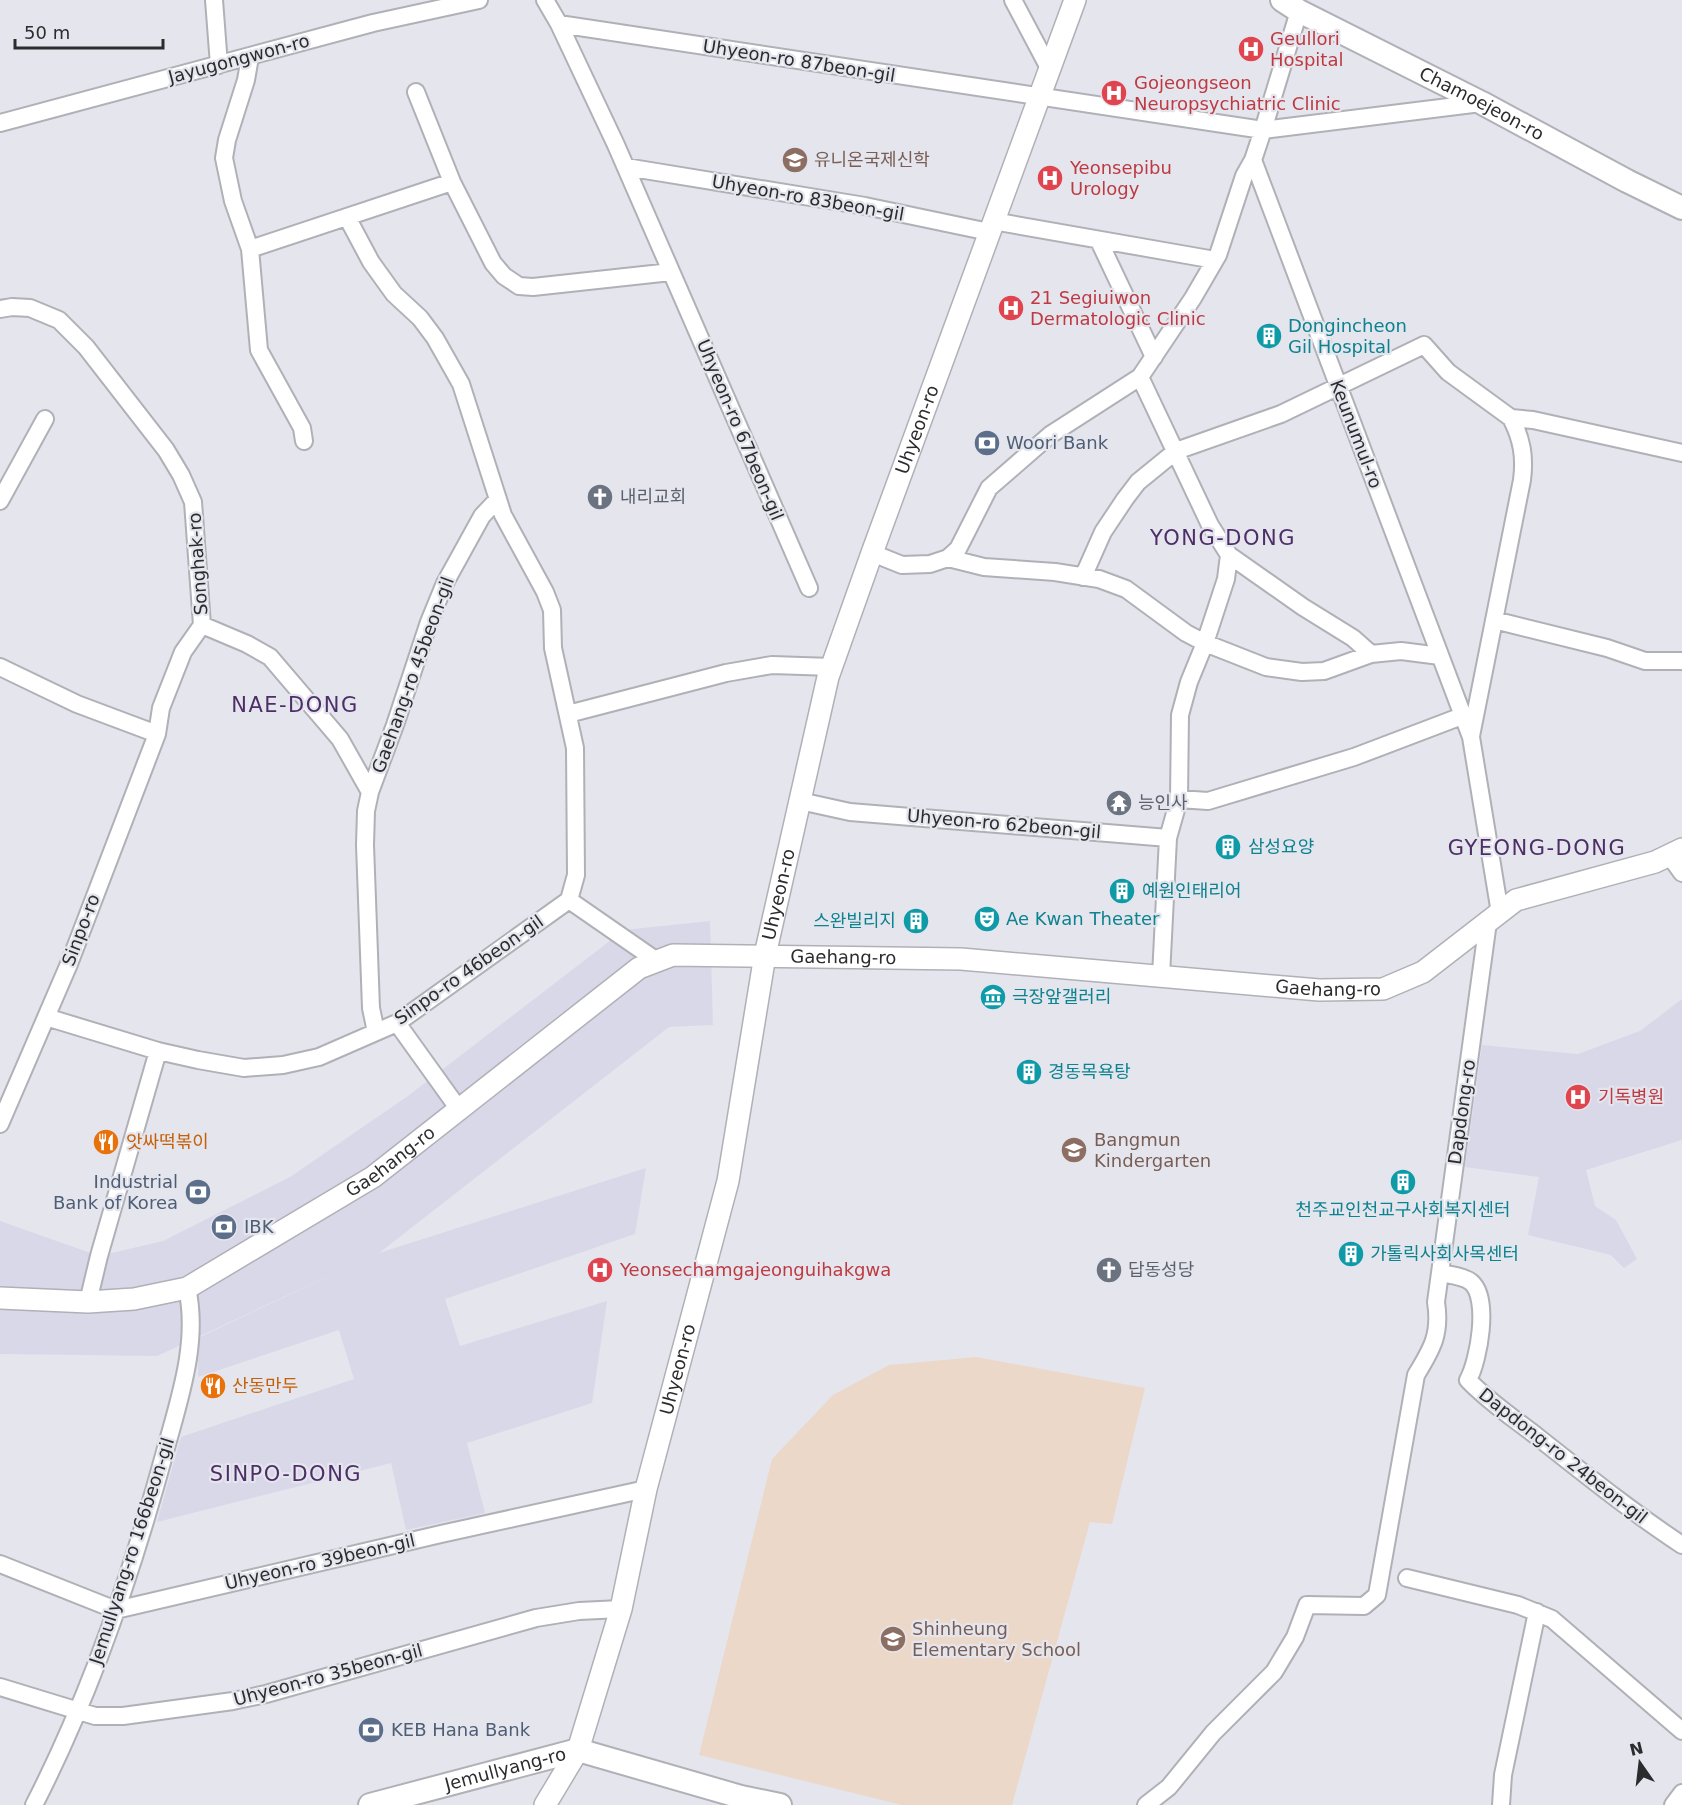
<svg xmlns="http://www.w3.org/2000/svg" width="1682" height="1805" viewBox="0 0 1682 1805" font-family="'DejaVu Sans','Noto Sans KR',sans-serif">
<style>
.built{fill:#d8d8e8}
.education{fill:#ecd8c9}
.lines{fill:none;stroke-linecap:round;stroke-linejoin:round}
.minor-casing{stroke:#b0b0b7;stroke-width:20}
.tertiary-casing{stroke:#b0b0b7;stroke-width:24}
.secondary-casing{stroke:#b0b0b7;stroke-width:26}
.minor{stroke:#fff;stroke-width:16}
.tertiary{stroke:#fff;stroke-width:21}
.secondary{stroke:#fff;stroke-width:22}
.labels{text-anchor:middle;stroke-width:4.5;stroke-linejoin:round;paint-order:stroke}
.health-label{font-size:18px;fill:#be3a42;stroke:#e5e5ee;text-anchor:start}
.street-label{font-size:18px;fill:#2c2c2f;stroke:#e5e5ee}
.education-label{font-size:18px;fill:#785e54;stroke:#e5e5ee;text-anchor:start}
.culture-label{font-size:18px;fill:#0d838f;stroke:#e5e5ee;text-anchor:start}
.service-label{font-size:18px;fill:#4e5e75;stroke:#e5e5ee;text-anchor:start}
.worship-label{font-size:18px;fill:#5b616d;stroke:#e5e5ee;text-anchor:start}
.food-label{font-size:18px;fill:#c56008;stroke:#e5e5ee;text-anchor:start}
.quarter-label{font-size:21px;letter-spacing:1.5px;fill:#4e2e67;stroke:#e5e5ee}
</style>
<rect width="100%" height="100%" fill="#e5e5ee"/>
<!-- built -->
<path class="built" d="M710,921L713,1025L669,1027L379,1253L646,1168L635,1234L445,1299L460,1346L607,1301L592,1403L467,1443L485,1513L406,1530L391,1463L157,1522L181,1437L354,1379L339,1330L198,1377V1338L346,1268L157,1356L0,1354V1221L99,1256L163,1241L290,1177L408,1096L624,930Z
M1682,999V1140L1586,1170L1595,1206L1616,1220L1637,1259L1624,1268L1611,1255L1528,1235L1539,1177L1465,1167L1482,1045L1578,1054L1640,1031Z"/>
<!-- education -->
<path class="education" d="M976,1357L1145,1388L1112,1524L1090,1522L1012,1805H902L699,1755L772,1459L833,1395L889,1365Z"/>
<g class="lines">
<defs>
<path id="minor" d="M214,0L219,65
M545,0L559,24L616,145L809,588
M1013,0L1049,68
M559,24L1263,130L1481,103
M250,57L246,80L227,140L224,158L233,201L250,249L259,350L302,428L304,441
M416,92L452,182L493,263L504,276L519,286L533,287L671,272
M0,123L373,23L479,0
M1253,160L1471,737L1500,913
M626,167L865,206L989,232
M347,217L371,262L394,294L420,318L435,338L461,384L503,515L545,592L552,610L553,648L575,748L576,875L569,900
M993,221L1215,260
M1099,241L1154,357
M250,249L452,182
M0,309L12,307L30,308L59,320L86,347L166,450L181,475L193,502L202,625L183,652L161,708L157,734L69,964L0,1124
M1140,377L1210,525L1229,555L1303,607L1353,638L1371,654
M0,501L45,419
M872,553L902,565L930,564L948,558L958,549L989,488L1050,435L1140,377L1193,298L1218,255L1244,176L1253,160L1263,130L1299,11
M948,558L984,567L1055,572L1099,579L1126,589L1186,633L1205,643L1266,667L1302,672L1324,671L1371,654L1401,651L1440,656
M1083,577L1103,532L1125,499L1138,482L1176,451L1281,414L1424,345L1448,372L1511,418L1533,420L1682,453
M1494,620L1607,648L1645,661H1682
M202,625L247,644L270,657L340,739L370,792
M0,667L77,704L157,734
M568,714L726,673L772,665L832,667
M1471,736L1522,480C1525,457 1522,439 1511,418
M1179,799L1208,801L1354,757L1462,716
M800,801L850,812L1168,838L1179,799L1180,715L1189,682L1205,643L1226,579L1229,555
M1669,855L1682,873
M569,900L657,961
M1161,976L1168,838
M46,1017L158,1051L198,1060L244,1068L283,1065L319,1057L397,1023L569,900
M397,1023L458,1108
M376,1032L371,1008L365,845L366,811L370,792L395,725L429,622L445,583L482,516L498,499
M1440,1273C1450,1275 1463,1276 1471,1282C1490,1298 1479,1360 1468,1380C1490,1403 1515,1419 1539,1438C1586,1475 1632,1512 1682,1545
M88,1302L99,1256L158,1051
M0,1564L116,1610L441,1534L646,1489
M1407,1578L1518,1605L1552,1619L1682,1731
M0,1687L95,1716H123L233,1701L266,1694L536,1618L579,1611L621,1609
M34,1805C92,1692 133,1570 166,1448C180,1397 199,1341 187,1288
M1146,1805L1169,1787L1213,1733L1274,1672L1295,1637L1307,1605L1364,1606L1377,1595L1416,1375C1432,1349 1441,1334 1436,1302L1488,922
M1501,1805L1503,1775L1537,1612
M1673,1805L1682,1793"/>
<g id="tertiary">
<path id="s1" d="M0,1298L88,1302L134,1299L187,1288L373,1177L639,968L673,955L961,959L1319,990L1383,989L1423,972L1516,900L1655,862L1682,849"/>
<path id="s2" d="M545,1805L578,1750L621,1609L646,1489L728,1181L765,955L828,677L872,553L1075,0"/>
</g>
<g id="secondary">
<path id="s3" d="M1282,0L1299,11L1482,103L1627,181L1682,208"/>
<path id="s4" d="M370,1805L578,1750L741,1797L780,1805"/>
</g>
</defs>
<!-- minor casing -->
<use href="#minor" class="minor-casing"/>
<!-- tertiary casing -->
<use href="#tertiary" class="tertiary-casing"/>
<!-- secondary casing -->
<use href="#secondary" class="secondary-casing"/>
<!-- minor -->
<use href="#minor" class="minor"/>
<!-- tertiary -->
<use href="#tertiary" class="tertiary"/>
<!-- secondary -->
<use href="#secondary" class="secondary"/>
</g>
<!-- icons -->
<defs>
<symbol id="hospital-disc" viewBox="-11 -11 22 22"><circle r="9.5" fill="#e0444e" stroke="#e5e5ee"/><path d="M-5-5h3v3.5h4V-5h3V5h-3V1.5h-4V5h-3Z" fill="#fff"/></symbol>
<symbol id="university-disc" viewBox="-11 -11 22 22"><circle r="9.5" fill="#8d6e63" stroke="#e5e5ee"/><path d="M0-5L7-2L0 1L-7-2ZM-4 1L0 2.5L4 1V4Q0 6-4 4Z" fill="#fff"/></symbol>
<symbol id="building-disc" viewBox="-11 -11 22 22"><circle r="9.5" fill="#0f9aa8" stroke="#e5e5ee"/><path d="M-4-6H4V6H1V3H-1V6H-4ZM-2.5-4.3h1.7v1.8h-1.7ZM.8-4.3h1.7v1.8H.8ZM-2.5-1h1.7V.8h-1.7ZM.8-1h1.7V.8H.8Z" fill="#fff"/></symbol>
<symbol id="bank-disc" viewBox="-11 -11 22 22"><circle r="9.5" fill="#5c6f8a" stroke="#e5e5ee"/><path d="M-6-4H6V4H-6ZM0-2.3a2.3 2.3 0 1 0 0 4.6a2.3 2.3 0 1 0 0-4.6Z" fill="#fff"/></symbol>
<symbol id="church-disc" viewBox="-11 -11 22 22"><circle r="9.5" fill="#6b7280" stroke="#e5e5ee"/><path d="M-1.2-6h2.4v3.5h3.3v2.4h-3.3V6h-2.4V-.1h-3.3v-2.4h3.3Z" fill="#fff"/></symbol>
<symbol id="temple-disc" viewBox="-11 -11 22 22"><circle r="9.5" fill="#6b7280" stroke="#e5e5ee"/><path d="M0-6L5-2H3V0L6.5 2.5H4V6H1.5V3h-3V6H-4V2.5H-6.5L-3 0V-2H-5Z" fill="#fff"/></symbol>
<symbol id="theatre-disc" viewBox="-11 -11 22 22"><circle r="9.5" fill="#0f9aa8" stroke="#e5e5ee"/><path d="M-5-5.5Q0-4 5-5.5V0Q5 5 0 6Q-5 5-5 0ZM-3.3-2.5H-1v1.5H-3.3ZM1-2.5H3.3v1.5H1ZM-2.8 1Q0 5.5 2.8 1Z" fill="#fff"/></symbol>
<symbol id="museum-disc" viewBox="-11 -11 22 22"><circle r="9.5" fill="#0f9aa8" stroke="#e5e5ee"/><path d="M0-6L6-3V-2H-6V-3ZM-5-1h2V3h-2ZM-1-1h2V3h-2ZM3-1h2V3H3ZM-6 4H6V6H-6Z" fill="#fff"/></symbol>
<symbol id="restaurant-disc" viewBox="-11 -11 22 22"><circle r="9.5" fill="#e8710a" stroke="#e5e5ee"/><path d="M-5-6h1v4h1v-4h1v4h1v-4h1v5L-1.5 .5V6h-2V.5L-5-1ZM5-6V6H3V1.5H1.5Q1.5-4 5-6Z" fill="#fff"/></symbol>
<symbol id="school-disc" viewBox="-11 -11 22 22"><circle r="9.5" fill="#8d6e63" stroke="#e5e5ee"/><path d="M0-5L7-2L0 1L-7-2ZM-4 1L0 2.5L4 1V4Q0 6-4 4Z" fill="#fff"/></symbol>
</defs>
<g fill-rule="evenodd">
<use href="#hospital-disc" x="1236" y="34" width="30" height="30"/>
<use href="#hospital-disc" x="1099" y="78" width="30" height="30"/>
<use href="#university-disc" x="780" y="145" width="30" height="30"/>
<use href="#hospital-disc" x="1035" y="163" width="30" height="30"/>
<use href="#hospital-disc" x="996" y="293" width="30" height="30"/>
<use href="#building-disc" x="1254" y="321" width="30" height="30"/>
<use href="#bank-disc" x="972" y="428" width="30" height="30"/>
<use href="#church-disc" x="585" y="482" width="30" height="30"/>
<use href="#temple-disc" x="1104" y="788" width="30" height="30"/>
<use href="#building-disc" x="1213" y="832" width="30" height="30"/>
<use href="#building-disc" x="1107" y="876" width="30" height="30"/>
<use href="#theatre-disc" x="972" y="904" width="30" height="30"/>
<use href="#building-disc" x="901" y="906" width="30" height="30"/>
<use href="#museum-disc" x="978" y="982" width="30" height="30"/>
<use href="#building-disc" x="1014" y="1057" width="30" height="30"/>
<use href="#hospital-disc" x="1563" y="1082" width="30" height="30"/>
<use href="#restaurant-disc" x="91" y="1127" width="30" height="30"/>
<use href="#school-disc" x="1059" y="1135" width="30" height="30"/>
<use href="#building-disc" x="1388" y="1167" width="30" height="30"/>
<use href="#bank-disc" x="183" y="1177" width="30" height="30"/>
<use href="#bank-disc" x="209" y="1212" width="30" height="30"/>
<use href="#building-disc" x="1336" y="1239" width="30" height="30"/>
<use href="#hospital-disc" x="585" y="1255" width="30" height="30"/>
<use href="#church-disc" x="1094" y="1255" width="30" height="30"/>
<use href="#restaurant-disc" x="198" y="1371" width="30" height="30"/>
<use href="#school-disc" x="878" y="1624" width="30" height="30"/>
<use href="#bank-disc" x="356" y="1715" width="30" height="30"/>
</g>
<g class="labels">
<!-- health labels -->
<g class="health-label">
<text x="1270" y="45">Geullori<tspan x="1270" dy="21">Hospital</tspan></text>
<text x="1134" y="89">Gojeongseon<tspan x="1134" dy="21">Neuropsychiatric Clinic</tspan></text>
<text x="1070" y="174">Yeonsepibu<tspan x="1070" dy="21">Urology</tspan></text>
<text x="1030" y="304">21 Segiuiwon<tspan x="1030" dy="21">Dermatologic Clinic</tspan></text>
<text x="1598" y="1103">기독병원</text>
<text x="620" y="1276">Yeonsechamgajeonguihakgwa</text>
</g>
<!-- street labels -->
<g class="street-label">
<text transform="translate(239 59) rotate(-15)" y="6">Jayugongwon-ro</text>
<text transform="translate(799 61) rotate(9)" y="6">Uhyeon-ro 87beon-gil</text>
<text dy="6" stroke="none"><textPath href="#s3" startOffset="225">Chamoejeon-ro</textPath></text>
<text transform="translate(808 198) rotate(10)" y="6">Uhyeon-ro 83beon-gil</text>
<text dy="6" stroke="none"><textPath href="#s2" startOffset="1430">Uhyeon-ro</textPath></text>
<text transform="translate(740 430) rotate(67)" y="6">Uhyeon-ro 67beon-gil</text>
<text transform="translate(1356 434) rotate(69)" y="6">Keunumul-ro</text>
<text transform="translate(198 564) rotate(-94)" y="6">Songhak-ro</text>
<text transform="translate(413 675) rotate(-70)" y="6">Gaehang-ro 45beon-gil</text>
<text transform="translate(1004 824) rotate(5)" y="6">Uhyeon-ro 62beon-gil</text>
<text dy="6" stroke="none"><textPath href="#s2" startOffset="944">Uhyeon-ro</textPath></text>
<text transform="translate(81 930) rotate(-69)" y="6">Sinpo-ro</text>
<text dy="6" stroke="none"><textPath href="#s1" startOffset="950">Gaehang-ro</textPath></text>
<text transform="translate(469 970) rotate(-35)" y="6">Sinpo-ro 46beon-gil</text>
<text dy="6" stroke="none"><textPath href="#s1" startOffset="1436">Gaehang-ro</textPath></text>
<text transform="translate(1462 1112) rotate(-82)" y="6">Dapdong-ro</text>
<text dy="6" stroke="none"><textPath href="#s1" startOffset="428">Gaehang-ro</textPath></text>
<text dy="6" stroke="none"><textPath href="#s2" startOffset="458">Uhyeon-ro</textPath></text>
<text transform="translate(1563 1456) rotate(38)" y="6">Dapdong-ro 24beon-gil</text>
<text transform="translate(132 1551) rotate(-72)" y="6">Jemullyang-ro 166beon-gil</text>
<text transform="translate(320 1562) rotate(-13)" y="6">Uhyeon-ro 39beon-gil</text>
<text transform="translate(328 1675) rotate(-15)" y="6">Uhyeon-ro 35beon-gil</text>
<text dy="6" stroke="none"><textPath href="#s4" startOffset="140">Jemullyang-ro</textPath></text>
</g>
<!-- education labels -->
<g class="education-label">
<text x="814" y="166">유니온국제신학</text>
<text x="1094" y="1146">Bangmun<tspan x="1094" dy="21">Kindergarten</tspan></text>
<text x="912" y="1635">Shinheung<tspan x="912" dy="21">Elementary School</tspan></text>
</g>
<!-- culture labels -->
<g class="culture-label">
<text x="1288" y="332">Dongincheon<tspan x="1288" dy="21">Gil Hospital</tspan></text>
<text x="1248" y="853">삼성요양</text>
<text x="1142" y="897">예원인태리어</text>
<text x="1006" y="925">Ae Kwan Theater</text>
<text x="896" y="927" text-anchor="end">스완빌리지</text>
<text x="1012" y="1003">극장앞갤러리</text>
<text x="1048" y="1078">경동목욕탕</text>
<text x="1403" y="1216" text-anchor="middle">천주교인천교구사회복지센터</text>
<text x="1370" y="1260">가톨릭사회사목센터</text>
</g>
<!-- service labels -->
<g class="service-label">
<text x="1006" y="449">Woori Bank</text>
<text x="178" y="1188" text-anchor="end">Industrial<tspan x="178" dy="21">Bank of Korea</tspan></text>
<text x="244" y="1233">IBK</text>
<text x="391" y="1736">KEB Hana Bank</text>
</g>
<!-- worship labels -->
<g class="worship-label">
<text x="620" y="503">내리교회</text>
<text x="1138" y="809">능인사</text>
<text x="1128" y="1276">답동성당</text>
</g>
<!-- food labels -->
<g class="food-label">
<text x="126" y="1148">앗싸떡볶이</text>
<text x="232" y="1392">산동만두</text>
</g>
<!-- quarter labels -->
<g class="quarter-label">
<text x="1223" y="545">YONG-DONG</text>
<text x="295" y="712">NAE-DONG</text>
<text x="1537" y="855">GYEONG-DONG</text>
<text x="286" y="1481">SINPO-DONG</text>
</g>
</g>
<!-- north arrow -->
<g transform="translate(1640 1763) rotate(346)" stroke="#e5e5ee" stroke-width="4.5" paint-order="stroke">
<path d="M0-4.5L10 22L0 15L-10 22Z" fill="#2c2c2f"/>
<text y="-9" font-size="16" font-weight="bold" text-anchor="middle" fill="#2c2c2f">N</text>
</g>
<!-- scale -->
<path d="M15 39v9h148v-9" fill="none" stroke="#2c2c2f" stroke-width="3"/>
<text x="24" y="39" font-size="18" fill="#2c2c2f" stroke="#e5e5ee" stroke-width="4.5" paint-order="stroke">50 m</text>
</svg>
